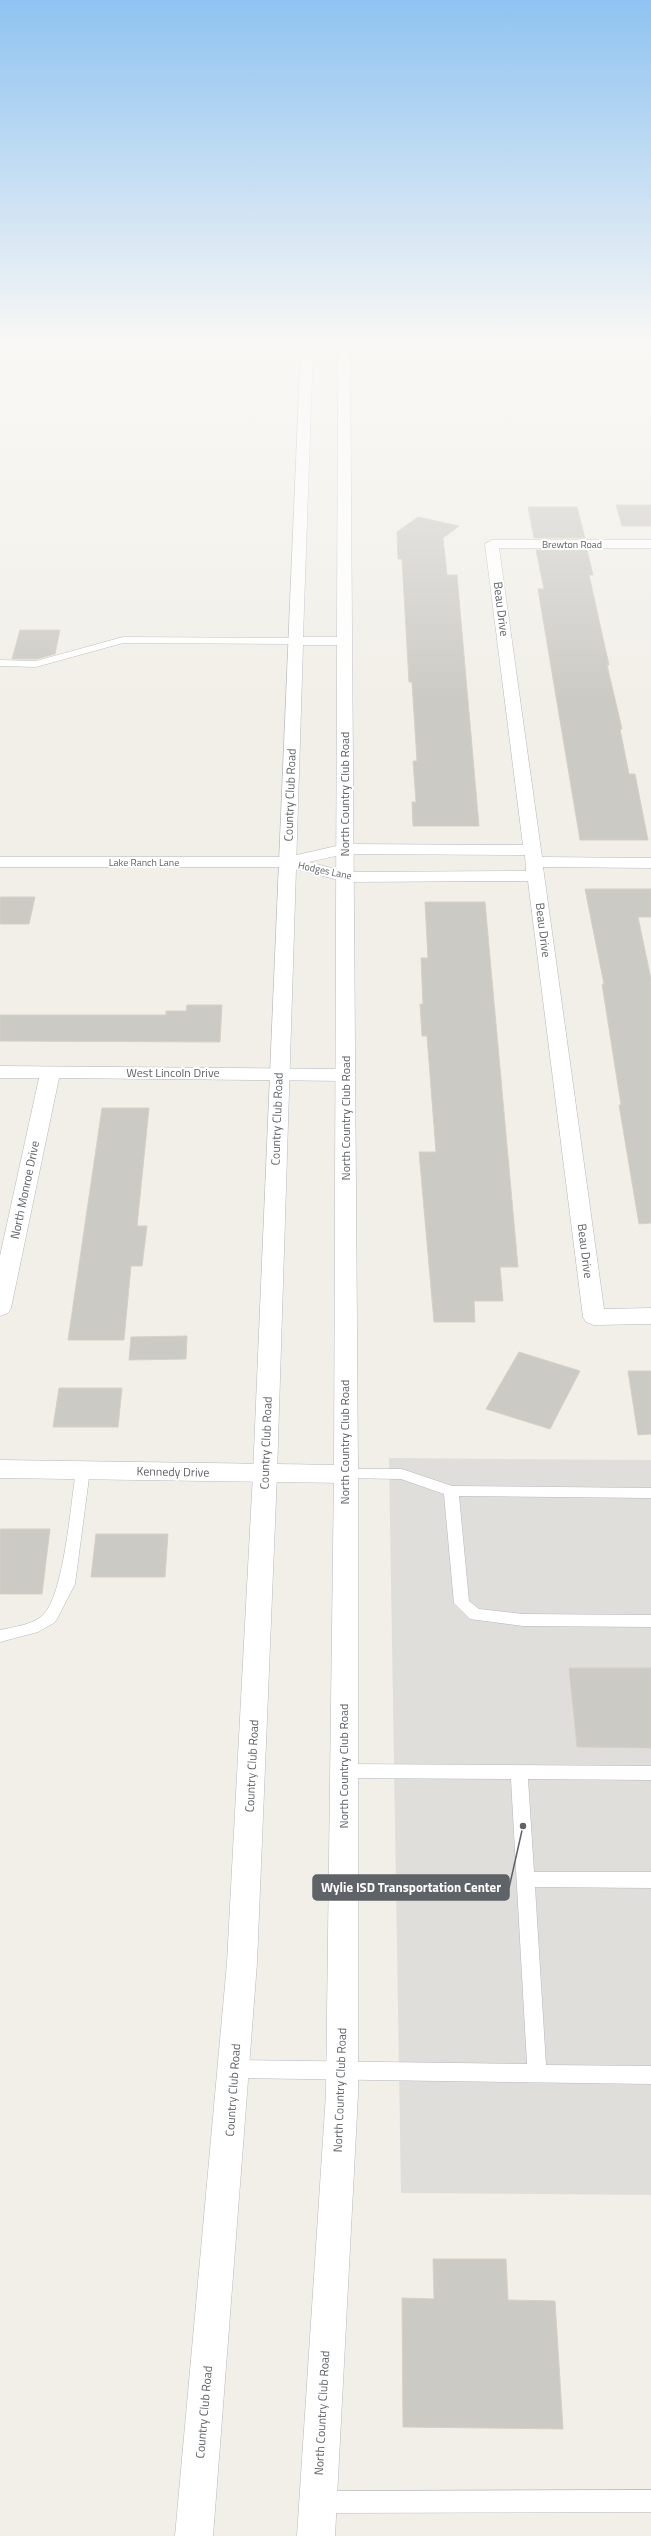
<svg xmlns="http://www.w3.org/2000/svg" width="651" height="2536" viewBox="0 0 651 2536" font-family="'Titillium Web',sans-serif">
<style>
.industrial{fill:#e0deda}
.building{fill:#cccac5;stroke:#d6d1c6}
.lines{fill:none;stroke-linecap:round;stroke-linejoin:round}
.service-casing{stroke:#b5b8bc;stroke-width:1}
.minor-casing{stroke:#b5b8bc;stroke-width:1}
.secondary-casing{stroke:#b6babf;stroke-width:1}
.service{fill:#fff;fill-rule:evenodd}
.minor{fill:#fff;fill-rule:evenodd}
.secondary{fill:#fff;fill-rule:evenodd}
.labels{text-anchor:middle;stroke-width:4;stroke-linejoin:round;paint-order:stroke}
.far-street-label{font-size:10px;fill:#5f6368;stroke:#fff}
.street-label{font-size:12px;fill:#5f6368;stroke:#fff}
.leader{fill:none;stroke:#5f6368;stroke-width:1.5}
.callout-dot{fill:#5f6368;stroke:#fff;stroke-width:1.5}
.callout{fill:#5f6368;stroke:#5f6368;stroke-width:1.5}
.callout-label{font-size:13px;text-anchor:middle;font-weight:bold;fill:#fff}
</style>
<rect width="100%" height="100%" fill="#f1efe8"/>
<!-- industrial -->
<path class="industrial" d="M389,1458L651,1460V2195L401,2193Z"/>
<!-- building -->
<path class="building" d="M616,505H651V526H622Z
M528,507H577L585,538H534Z
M418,517L459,526L443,538L447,575H457L479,826H413L412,802H416L413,761H417L412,682H409L402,559H398L397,532Z
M536,550H587L593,575H589L609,665H607L622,729H620L629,774H635L648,840H580L538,589H544Z
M20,630H60L55,654L37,659H12Z
M585,889H651V917H638L651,979V1223L639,1224L619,1105H621L602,984H604Z
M0,897H35L29,924H0Z
M425,902H485L518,1267H500L503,1301H474L475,1322H434L419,1152H436L427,1036H422L420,1004H423L421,958H428Z
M187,1005H222L220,1042L0,1041V1015H166V1011H186Z
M102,1108H149L137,1226H147L142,1266H131L124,1340H68Z
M187,1336L186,1359L129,1360L131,1337Z
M519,1352L580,1371L550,1429L486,1409Z
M628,1371H651V1434L638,1435Z
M59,1388H122L118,1427H53Z
M0,1529H50L42,1594H0Z
M96,1534H168L165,1577H91Z
M569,1668H651V1748L577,1747Z
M433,2259H506L508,2300L555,2301L563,2429L403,2427L402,2298L434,2299Z"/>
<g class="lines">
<defs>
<path id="service" d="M123,637L295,638L299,641L295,644L123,643L36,667L0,666V660L36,661Z
M83,1465L88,1466L90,1470L75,1584L57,1619L54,1623L38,1632L0,1642V1630C13,1627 33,1625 43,1615C64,1595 71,1502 76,1470L78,1466Z
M346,1469H402L452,1486L651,1488V1498L459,1496L469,1601L479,1609L523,1614L651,1615V1627L523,1626L470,1619L454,1603L444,1494L401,1479L341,1478L339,1474L341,1470Z
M344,1764L651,1766V1780L528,1779L534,1872H651V1888L535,1887L546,2065L651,2066V2084L234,2078L227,2075L225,2069L227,2063L234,2060L527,2064L511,1779L344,1778L338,1776L336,1771L338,1766Z
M651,2490V2512L319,2513L311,2510L308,2502L311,2494L319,2491Z"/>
<path id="minor" d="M492,540H651V548H499L542,857L651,858V868L543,867L604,1309L651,1308V1324L594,1325L586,1322L583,1317L528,881L346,882L288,867H0V857H288L345,844L523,845L485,544ZM345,854L525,855L526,871L346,872L309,862Z
M0,1066L346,1069L353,1071L356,1075L353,1079L346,1081L59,1078L11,1308L8,1313L0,1316V1256L39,1078H0Z
M0,1460L346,1465L355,1468L358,1474L355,1480L346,1483L0,1478Z"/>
<path id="secondary" d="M301,347H313L303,637H337L338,347H350L358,1474V2094L335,2536H297L326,2094L334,1474L337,645H303L277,1474L257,1963L213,2536H175L227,1963L253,1474Z"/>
</defs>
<!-- service casing -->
<use href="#service" class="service-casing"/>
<!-- minor casing -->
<use href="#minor" class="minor-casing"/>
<!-- secondary casing -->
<use href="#secondary" class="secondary-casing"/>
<!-- service -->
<use href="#service" class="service"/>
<!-- minor -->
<use href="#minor" class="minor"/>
<!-- secondary -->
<use href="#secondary" class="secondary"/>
</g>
<!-- sky -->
<linearGradient id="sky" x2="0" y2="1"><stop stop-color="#8fc3f1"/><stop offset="0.49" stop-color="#f9f8f5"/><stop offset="1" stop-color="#f9f8f5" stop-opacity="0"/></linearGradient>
<rect width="651" height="702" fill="url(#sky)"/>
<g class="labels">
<!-- far-street labels -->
<g class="far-street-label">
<text x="572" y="548">Brewton Road</text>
<text x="144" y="866">Lake Ranch Lane</text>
<text transform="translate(325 870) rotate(12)" y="4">Hodges Lane</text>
</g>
<!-- street labels -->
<g class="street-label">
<text transform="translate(501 609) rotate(83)" y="4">Beau Drive</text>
<text transform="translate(345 794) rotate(-90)" y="4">North Country Club Road</text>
<text transform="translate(290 795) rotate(-88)" y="4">Country Club Road</text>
<text transform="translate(543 930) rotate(83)" y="4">Beau Drive</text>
<text x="173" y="1077">West Lincoln Drive</text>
<text transform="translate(346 1118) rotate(-90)" y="4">North Country Club Road</text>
<text transform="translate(277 1119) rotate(-88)" y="4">Country Club Road</text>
<text transform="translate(25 1190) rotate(-78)" y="4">North Monroe Drive</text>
<text transform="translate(585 1251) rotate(83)" y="4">Beau Drive</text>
<text transform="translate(345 1442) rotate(-90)" y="4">North Country Club Road</text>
<text transform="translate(266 1443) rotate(-88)" y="4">Country Club Road</text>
<text transform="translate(173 1472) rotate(1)" y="4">Kennedy Drive</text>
<text transform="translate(252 1766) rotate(-87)" y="4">Country Club Road</text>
<text transform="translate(344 1766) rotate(-90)" y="4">North Country Club Road</text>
<text transform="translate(233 2090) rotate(-86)" y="4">Country Club Road</text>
<text transform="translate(340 2090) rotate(-88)" y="4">North Country Club Road</text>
<text transform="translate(204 2412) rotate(-85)" y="4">Country Club Road</text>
<text transform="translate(322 2413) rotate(-87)" y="4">North Country Club Road</text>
</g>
</g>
<!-- callouts -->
<path class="leader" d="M523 1826L509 1888"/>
<circle class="callout-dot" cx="523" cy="1826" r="4"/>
<rect class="callout" x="313" y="1875" width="196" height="25" rx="4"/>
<g class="callout-label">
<text x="411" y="1892">Wylie ISD Transportation Center</text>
</g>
</svg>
